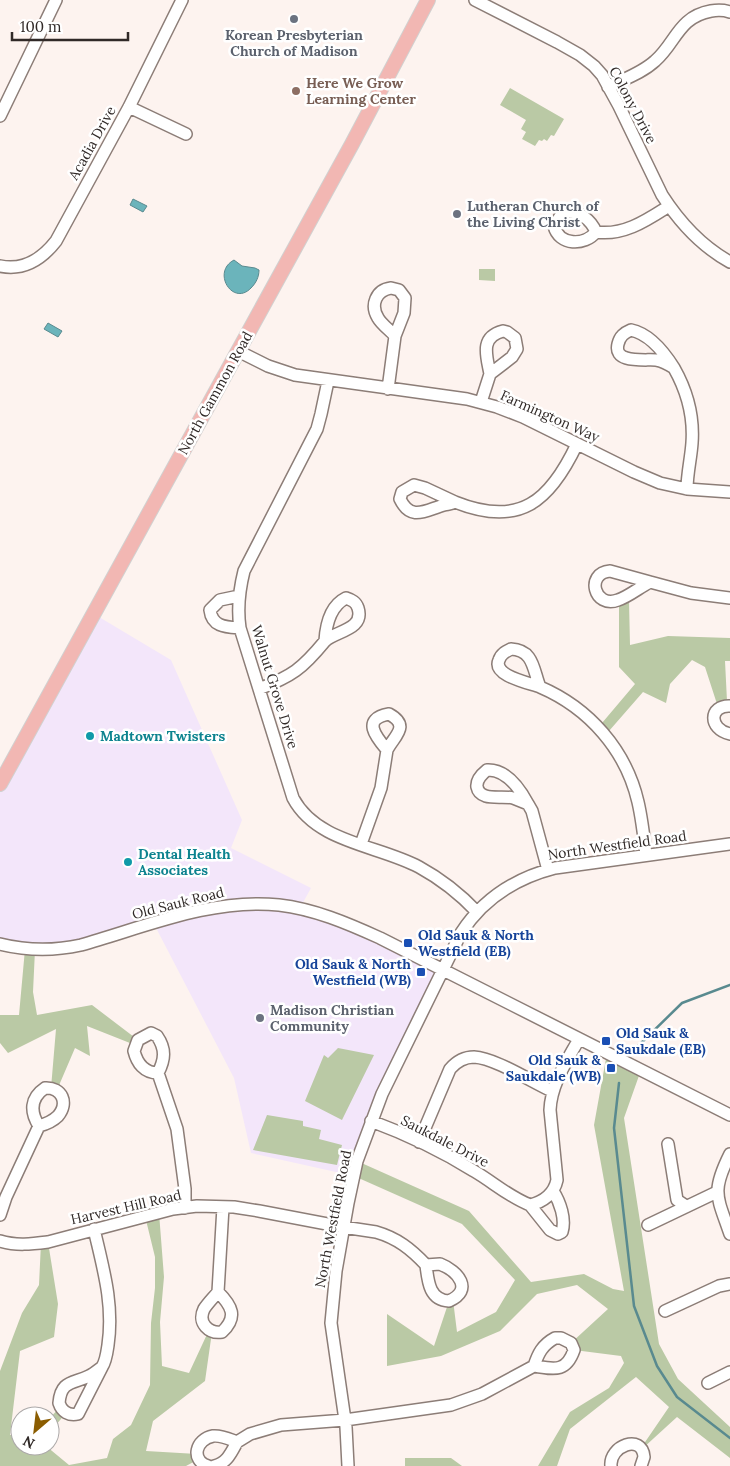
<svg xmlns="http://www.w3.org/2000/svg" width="730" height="1466" viewBox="0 0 730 1466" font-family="Lora,serif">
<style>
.commercial{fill:#f3e6fa}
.green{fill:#bac9a5}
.water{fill:#6bb4bb;stroke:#598a8f}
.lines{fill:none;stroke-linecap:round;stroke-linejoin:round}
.stream{stroke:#598a8f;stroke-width:2.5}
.minor-casing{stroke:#8c7d77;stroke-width:14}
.major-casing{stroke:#d1d0cf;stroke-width:16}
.minor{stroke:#fff;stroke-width:11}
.major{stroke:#f2b7b3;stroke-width:14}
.worship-dot{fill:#6b7280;stroke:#fff;stroke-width:2}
.education-dot{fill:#8d6e63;stroke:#fff;stroke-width:2}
.culture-dot{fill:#0f9aa8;stroke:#fff;stroke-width:2}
.transit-dot{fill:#1a4fb4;stroke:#fff;stroke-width:2}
.labels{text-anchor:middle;stroke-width:5;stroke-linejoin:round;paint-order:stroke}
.worship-label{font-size:14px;font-weight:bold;fill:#5b616d;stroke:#fff;text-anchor:start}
.education-label{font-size:14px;font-weight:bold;fill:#785e54;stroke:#fff;text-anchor:start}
.street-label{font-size:14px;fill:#302927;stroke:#fff}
.culture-label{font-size:14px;font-weight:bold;fill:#0d838f;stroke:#fff;text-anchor:start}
.transit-label{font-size:14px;font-weight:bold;fill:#164399;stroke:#fff;text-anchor:start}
</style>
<rect width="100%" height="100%" fill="#fdf3ef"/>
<!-- commercial -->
<path class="commercial" d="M94,614L171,660L242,820L231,848L311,888L300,908L443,970L382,1094L354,1176L251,1153L234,1078L154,924L81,945L0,944V784Z"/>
<!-- green -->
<path class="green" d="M510,88L564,119L554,136L551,135L547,141L544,139L542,141L539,140L535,146L522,139L526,132L521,129L526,120L500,105Z
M479,269H495V281L479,280Z
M629,601L630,645L668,636L730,638V661H725L727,701L717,704L705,667L692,660L670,684L666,703L643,692L609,731L602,723L635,684L619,667V606Z
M25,949L35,950L33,992L37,1015L92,1005L138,1040L135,1045L87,1026L90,1056L75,1048L57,1090L51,1088L56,1029L8,1053L0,1043V1015H19Z
M338,1048L374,1055L342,1120L305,1101L324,1055L328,1058Z
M607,1053L641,1070L624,1118L659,1344L678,1379L730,1427V1458L677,1417L642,1449L641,1448L669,1407L636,1377L570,1429L557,1466H538L570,1412L609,1388L624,1363L621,1356L574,1350L571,1343L608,1309L577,1285L537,1294L500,1331L441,1356L387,1366V1314L434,1346L449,1301L453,1300L457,1332L496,1312L515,1280L462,1224L354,1176L357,1161L469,1211L531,1282L584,1274L613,1289L624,1291L594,1125Z
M267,1115L303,1121V1126L321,1130L319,1139L342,1145L337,1165L253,1150Z
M159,1213L164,1277L160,1322L162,1366L189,1373L209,1330L212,1332L205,1381L153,1421L146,1451L197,1454L199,1459L186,1466H0V1371L22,1313L39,1285L41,1243L48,1242L58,1304L54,1337L20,1351L10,1435H20V1446H46L69,1465L107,1458L113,1439L131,1425L150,1385L151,1323L155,1288V1257L145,1216Z
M60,1407L66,1413L50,1432V1418Z
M405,1458H451L462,1466H405Z"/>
<!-- water -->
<path class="water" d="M133,199L147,206L143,212L130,205Z
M234,260L242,266L255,268L259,270C259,277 256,283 251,288C233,307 211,272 234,260Z
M48,323L62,331L58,337L44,329Z"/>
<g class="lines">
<!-- stream -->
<path class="stream" d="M637,1047L682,1003L730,985
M619,1083L614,1128L634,1306L657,1366L677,1397L730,1438"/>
<defs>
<path id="minor" d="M475,0L557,42L580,55L594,66L602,75L619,106L662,195C680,223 701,246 730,262
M608,87C624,79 642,73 655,61C676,43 678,17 711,11C717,10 724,10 730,12
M129,107L186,134
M0,116L56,0
M566,212C580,211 591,220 596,232C585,246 559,246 554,226L561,215Z
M596,232C624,236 647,220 669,206
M0,266C24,271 42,259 56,241L129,107L182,0
M391,288L399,290L405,298L404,313L395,336C390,330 382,325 378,318C370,305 376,290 391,288Z
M631,330C650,334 664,352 674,368C668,364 663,361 656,360C645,359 613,364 618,344C620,336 624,333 631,330Z
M503,331L507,332L515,338L517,349L512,357L490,374C487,357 479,337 503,331Z
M238,351L268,366L295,375L467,399L497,407L523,417L634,472L660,483L687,489L730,492
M674,368C687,391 694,416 692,443C691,458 687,474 687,489
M328,381L321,414L317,429L244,571C239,591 237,608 240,628L293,798C317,843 378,845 419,867C441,879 460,894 477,912
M388,389L395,336
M481,402L490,374
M414,485L425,488L455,502C451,504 448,504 444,505C426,510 411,522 400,499L402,492Z
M455,502C520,528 550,501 577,444
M610,571L650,582C640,587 628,597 618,600C594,609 585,573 610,571Z
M650,582L691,593L730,598
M239,596L220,600L210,610C212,627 226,627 240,628
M346,598C352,600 356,602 358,608C365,630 335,631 325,641C326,624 330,606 346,598Z
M511,649C534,650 533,670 540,687C530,683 492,676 499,660C501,654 505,652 511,649Z
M540,687C589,708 626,750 638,802C642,819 644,837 646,855
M259,689C292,676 302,669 325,641
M730,706C709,705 708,729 730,734
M389,714C411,726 394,736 387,750C376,737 361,719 389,714Z
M487,770C506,769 520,789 528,804C523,802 518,800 513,798C502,795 480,802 477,787C476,780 482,774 487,770Z
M528,804L532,811L548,870
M361,844L381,788L387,750
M0,944C28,951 54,951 81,945C145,927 211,898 279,905C314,909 347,923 380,938L730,1115
M151,1033L157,1036C166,1049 165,1059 158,1073C144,1073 137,1063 134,1051L138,1040Z
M158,1073L177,1129L185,1189V1208
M45,1088C62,1087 69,1103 58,1116C53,1121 46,1124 39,1126C30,1112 30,1098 45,1088Z
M371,1121C406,1134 442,1151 474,1171C493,1182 509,1197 530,1205
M419,1142L450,1069C456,1062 464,1057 474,1057C495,1058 532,1082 552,1091
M668,1144L677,1200L686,1206
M730,1154C711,1192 717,1196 730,1234
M530,1205C543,1202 554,1194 557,1180L550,1110C551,1084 567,1061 579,1039
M530,1205L550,1230L558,1234L562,1232C566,1219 560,1202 553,1191
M0,1215L6,1197L39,1126
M648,1225L717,1192
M94,1229C103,1268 114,1304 108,1345C107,1352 106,1361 102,1367
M0,1241C16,1246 32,1244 48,1242L173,1209L197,1206L234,1207L259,1211L343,1227L376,1232C397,1238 411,1249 426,1265
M440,1264C458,1271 474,1290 449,1301C429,1300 428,1281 426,1265Z
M218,1292C232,1306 238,1317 222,1332C209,1334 197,1323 204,1309C208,1303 214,1297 218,1292Z
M218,1292L223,1207
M665,1311L719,1286L730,1284
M555,1338H561L571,1343L574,1350C566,1373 554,1369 534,1366C538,1354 542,1345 555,1338Z
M102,1367L78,1414C69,1416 62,1412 59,1403C61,1380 73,1384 89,1376C93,1374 98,1370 102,1367Z
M708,1383L730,1372
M237,1442L250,1434L281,1425L345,1420L451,1405L482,1394L534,1366
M208,1466C190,1460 196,1439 213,1436C221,1435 229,1439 237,1442C231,1453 227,1463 214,1466
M348,1466L346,1427L331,1323L336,1271L348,1203L357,1161L382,1094L461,933C483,899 516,878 555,868L730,844
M611,1466C609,1446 642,1433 644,1457L641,1466"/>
<path id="major" d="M0,784L352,144L428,0"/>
</defs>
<!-- minor casing -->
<use href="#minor" class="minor-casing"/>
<!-- major casing -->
<use href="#major" class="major-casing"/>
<!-- minor -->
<use href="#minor" class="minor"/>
<!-- major -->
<use href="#major" class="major"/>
</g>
<!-- markers -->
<g class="worship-dot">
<circle cx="294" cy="19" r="5"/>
<circle cx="457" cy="214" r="5"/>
<circle cx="260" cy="1018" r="5"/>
</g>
<circle class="education-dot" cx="296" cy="91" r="5"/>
<g class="culture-dot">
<circle cx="90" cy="736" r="5"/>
<circle cx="128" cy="862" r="5"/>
</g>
<g class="transit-dot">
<rect x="403" y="938" width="10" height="10" rx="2.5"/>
<rect x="416" y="967" width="10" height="10" rx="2.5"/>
<rect x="601" y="1036" width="10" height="10" rx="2.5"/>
<rect x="606" y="1063" width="10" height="10" rx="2.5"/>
</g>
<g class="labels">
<!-- worship labels -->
<g class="worship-label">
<text x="294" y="40" text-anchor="middle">Korean Presbyterian<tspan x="294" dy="16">Church of Madison</tspan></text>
<text x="467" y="211">Lutheran Church of<tspan x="467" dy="16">the Living Christ</tspan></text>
<text x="270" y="1015">Madison Christian<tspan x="270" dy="16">Community</tspan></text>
</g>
<!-- education labels -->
<g class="education-label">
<text x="306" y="88">Here We Grow<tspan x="306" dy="16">Learning Center</tspan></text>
</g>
<!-- street labels -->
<g class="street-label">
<text transform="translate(633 105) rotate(62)" y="5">Colony Drive</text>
<text transform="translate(92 143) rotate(-61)" y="5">Acadia Drive</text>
<text transform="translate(215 393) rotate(-61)" y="5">North Gammon Road</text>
<text transform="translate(550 416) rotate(24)" y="5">Farmington Way</text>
<text transform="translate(275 687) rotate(73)" y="5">Walnut Grove Drive</text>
<text transform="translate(617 845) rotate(-8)" y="5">North Westfield Road</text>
<text transform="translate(178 903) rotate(-14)" y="5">Old Sauk Road</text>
<text transform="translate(445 1141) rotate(27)" y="5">Saukdale Drive</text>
<text transform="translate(126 1207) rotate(-13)" y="5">Harvest Hill Road</text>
<text transform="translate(333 1219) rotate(-79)" y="5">North Westfield Road</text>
</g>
<!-- culture labels -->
<g class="culture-label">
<text x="100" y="741">Madtown Twisters</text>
<text x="138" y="859">Dental Health<tspan x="138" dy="16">Associates</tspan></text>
</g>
<!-- transit labels -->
<g class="transit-label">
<text x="418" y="940">Old Sauk &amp; North<tspan x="418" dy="16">Westfield (EB)</tspan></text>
<text x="411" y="969" text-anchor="end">Old Sauk &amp; North<tspan x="411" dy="16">Westfield (WB)</tspan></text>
<text x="616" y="1038">Old Sauk &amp;<tspan x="616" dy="16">Saukdale (EB)</tspan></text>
<text x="601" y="1065" text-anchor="end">Old Sauk &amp;<tspan x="601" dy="16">Saukdale (WB)</tspan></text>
</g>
</g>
<!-- north arrow -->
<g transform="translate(35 1431) rotate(208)"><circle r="24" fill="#ffffff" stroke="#aca9a9"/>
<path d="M0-4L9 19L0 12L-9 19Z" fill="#8b5d01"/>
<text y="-8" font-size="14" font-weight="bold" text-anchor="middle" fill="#302927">N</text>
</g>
<!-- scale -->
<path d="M12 32v8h116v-8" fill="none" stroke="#302927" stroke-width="2.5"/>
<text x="20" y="32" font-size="15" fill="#302927" stroke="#ffffff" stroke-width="4" paint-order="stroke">100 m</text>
</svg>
